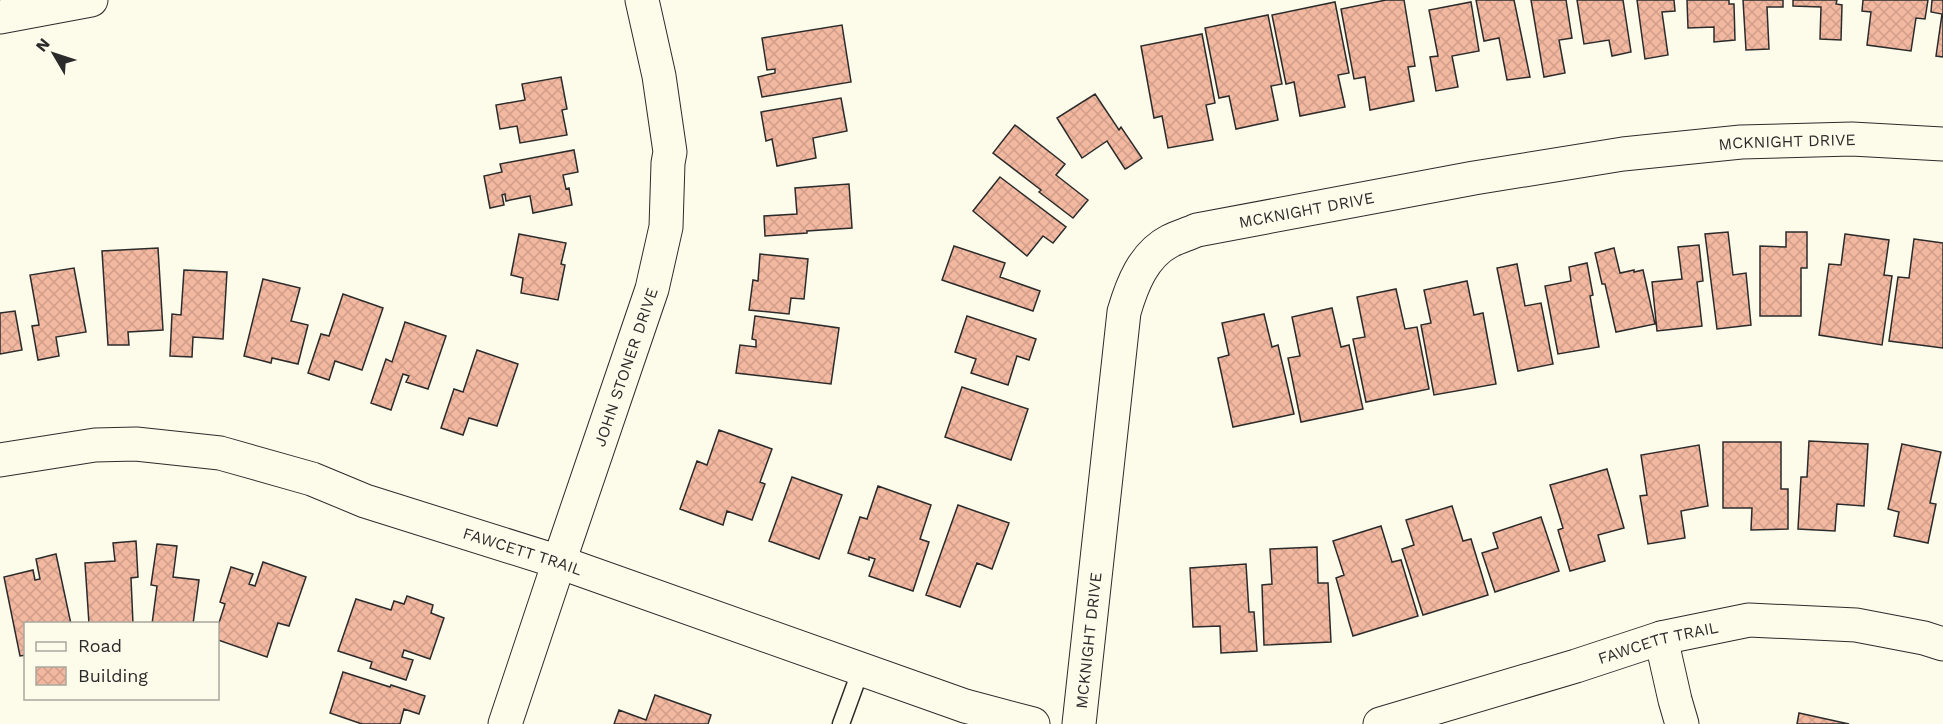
<svg xmlns="http://www.w3.org/2000/svg" width="1943" height="724" viewBox="0 0 1943 724" font-family="'Work Sans',sans-serif">
<style>
.building{fill:url(#building-cross-hatch);stroke:#2b2b2b;stroke-width:1.5}
.lines{fill:none;stroke-linecap:round;stroke-linejoin:round}
.service-casing{stroke:#2b2b2b;stroke-width:19}
.minor-casing{stroke:#2b2b2b;stroke-width:35}
.tertiary-casing{stroke:#2b2b2b;stroke-width:35}
.secondary-casing{stroke:#2b2b2b;stroke-width:35}
.service{stroke:#fdfbea;stroke-width:16}
.minor{stroke:#fdfbea;stroke-width:33}
.tertiary{stroke:#fdfbea;stroke-width:33}
.secondary{stroke:#fdfbea;stroke-width:33}
.labels{text-anchor:middle;stroke-width:4.5;stroke-linejoin:round;paint-order:stroke}
.street-label{font-size:16px;fill:#2b2b2b;stroke:#fdfbea}
</style>
<defs>
<pattern id="building-cross-hatch" width="8" height="8" patternUnits="userSpaceOnUse" patternTransform="scale(1.5)"><rect width="8" height="8" fill="#f2b8a0"/><path d="M0 0l8 8M0 8l8-8" fill="none" stroke="#d09e8a"/></pattern>
</defs>
<rect width="100%" height="100%" fill="#fdfbea"/>
<!-- building -->
<path class="building" d="M1386,0H1404L1415,66L1408,67L1414,101L1370,110L1365,77L1354,79L1341,9Z
M1476,0H1514L1530,77L1507,80L1499,38L1484,41Z
M1531,0H1566L1572,38L1559,40L1565,73L1544,77Z
M1577,0H1623L1631,52L1612,56L1609,40L1584,44Z
M1637,0H1674L1675,11L1662,12L1668,55L1645,59Z
M1687,0H1729V4H1734L1735,40L1714,42V27L1688,28Z
M1743,0H1783V7H1767L1769,49L1746,50Z
M1793,0H1837L1836,4L1842,5L1841,40L1820,39L1821,7L1793,6Z
M1863,0H1928L1925,19L1916,18L1911,51L1867,45L1871,12L1862,11Z
M1932,0H1943V57L1936,56L1942,14L1931,12Z
M1335,2L1349,73L1338,75L1345,107L1300,116L1294,82L1286,84L1272,15Z
M1471,2L1479,51L1452,56L1458,87L1436,91L1430,57L1438,56L1429,10Z
M1268,15L1282,84L1271,86L1278,120L1236,129L1229,96L1219,98L1205,28Z
M842,25L851,82L762,97L758,77L775,73V69L767,70L762,38Z
M1202,34L1215,103L1206,105L1213,140L1168,148L1162,116L1154,118L1141,46Z
M561,77L567,109L562,110L567,135L520,143L517,126L500,129L496,105L525,100L522,84Z
M1095,94L1119,130L1121,127L1142,158L1127,168L1125,169L1107,141L1082,158L1057,118Z
M841,98L847,131L813,138L816,158L777,166L772,139L766,141L761,112Z
M1015,125L1065,164L1056,175L1088,200L1073,218L1039,192L1041,190L993,153Z
M574,150L578,172L563,175L566,189L569,188L572,205L533,213L530,196L506,201L505,194L502,195L504,205L490,208L484,176L502,172L500,164Z
M1000,177L1066,227L1053,243L1043,236L1027,256L973,211Z
M849,184L852,228L807,231V233L765,236L764,216L797,214L795,188Z
M1728,232L1733,275L1746,273L1751,325L1717,329L1705,234Z
M1786,232H1807V268H1801V316H1760V246L1786,247Z
M519,234L566,243L561,264L565,265L558,300L521,293L523,278L511,275Z
M1845,234L1889,240L1884,275L1892,276L1882,345L1819,335L1829,264L1841,265Z
M1914,239L1943,243V348L1889,341L1898,277L1909,278Z
M1699,245L1703,281L1697,282L1702,326L1657,331L1652,282L1682,279L1678,247Z
M954,246L1005,263L1000,277L1040,291L1033,311L942,280Z
M158,248L163,330L128,332L129,345H108L102,251Z
M1614,248L1620,273L1634,270V272L1643,270L1655,324L1616,332L1605,284H1602L1595,253Z
M760,254L808,259L804,299L791,298L789,314L749,310L753,280L758,281Z
M1587,263L1593,295L1590,296L1599,347L1558,354L1545,286L1571,281L1569,267Z
M1517,264L1525,306L1541,303L1553,364L1518,371L1497,268Z
M74,268L86,332L56,337L59,356L38,360L32,326L39,325L30,275Z
M184,270L227,272L223,339L193,337L192,357L170,356L172,314L181,315Z
M263,279L300,288L291,321L308,325L298,364L272,358L271,363L244,356Z
M1467,281L1474,315L1483,313L1496,384L1434,395L1421,325L1431,323L1424,290Z
M1396,289L1405,329L1417,327L1429,389L1366,402L1353,339L1365,337L1357,297Z
M343,294L383,308L362,370L335,361L329,380L308,373L321,334L329,336Z
M1332,308L1341,347L1349,345L1363,409L1301,422L1288,358L1300,356L1292,317Z
M15,311L22,350L0,354V313Z
M1264,314L1272,347L1278,345L1294,414L1233,427L1218,358L1229,355L1222,323Z
M755,316L839,328L831,384L736,373L740,345L756,347V340L752,339Z
M967,316L1036,339L1029,360L1017,356L1008,385L971,373L976,359L955,352Z
M405,322L446,336L428,389L406,382L409,376L403,374L391,410L371,403L386,359L392,362Z
M477,350L518,364L497,426L469,418L463,435L441,428L454,389L463,392Z
M962,387L1028,409L1011,460L945,437Z
M719,430L772,449L760,482L765,484L752,520L727,511L723,525L680,509L697,461L707,465Z
M1809,441L1868,444L1864,506L1837,504L1835,531L1798,529L1801,477H1807Z
M1723,442H1781V489H1788V529L1751,530L1752,508H1723Z
M1902,444L1941,452L1930,503L1936,504L1928,543L1894,536L1899,512L1888,509Z
M1699,445L1708,506L1681,511L1685,538L1648,544L1640,496L1647,495L1641,455Z
M1607,469L1624,528L1598,535L1605,561L1570,571L1558,530L1563,528L1550,485Z
M792,477L842,495L819,559L769,541Z
M878,486L931,505L920,539L929,542L913,591L869,576L875,559L869,557V560L848,553L860,517L867,519Z
M958,505L1009,523L992,569L977,563L960,607L926,595Z
M1452,506L1463,541L1471,539L1488,595L1423,615L1402,549L1414,545L1406,520Z
M1541,517L1559,571L1495,592L1482,553L1498,548L1493,533Z
M1381,526L1392,562L1401,560L1418,616L1353,636L1336,578L1344,575L1333,541Z
M136,541L138,577L131,578L133,624H89L85,563L115,561L113,543Z
M157,544L177,546L173,577L199,580L193,624H152L157,586L151,585Z
M1317,547L1318,583H1328L1331,642L1264,645L1262,585L1272,584L1270,549Z
M56,554L71,624H26V655L20,656L4,577L33,570L35,580L40,579L36,559Z
M263,562L306,577L289,626L278,623L267,657L218,640V626L225,604L220,602L231,567L253,574L249,584L255,586Z
M1246,564L1249,612H1254L1257,651L1221,653L1220,626L1193,627L1190,568Z
M407,596L433,605L431,613L444,618L430,659L404,650L402,657L413,660L406,680L370,668L372,662L338,651L356,599L391,610L394,601L404,604Z
M343,672L390,687L391,685L425,696L419,714L404,709L400,724H362L330,713Z
M655,695L711,715L708,724H614L619,710L646,720Z
M1799,713L1849,724H1797Z"/>
<g class="lines">
<defs>
<path id="service" d="M841,724L861,669"/>
<g id="minor">
<path d="M1661,638L1675,700L1682,724"/>
<path d="M505,724L559,562"/>
<path id="s1" d="M1079,724L1124,312C1132,285 1143,255 1170,241C1178,237 1188,234 1197,230L1474,178L1623,154L1741,142L1852,139L1943,144"/>
</g>
<g id="tertiary">
<path id="s2" d="M0,460L95,445L136,444L220,453L312,479L365,501L559,562L965,706L1033,724"/>
<path id="s3" d="M559,562L652,289L666,227L668,163L670,152L659,76L642,0"/>
<path id="s4" d="M1380,724L1576,666L1661,638L1749,620L1856,625L1924,638L1943,644"/>
</g>
<path id="secondary" d="M0,17L91,0"/>
</defs>
<!-- service casing -->
<use href="#service" class="service-casing"/>
<!-- minor casing -->
<use href="#minor" class="minor-casing"/>
<!-- tertiary casing -->
<use href="#tertiary" class="tertiary-casing"/>
<!-- secondary casing -->
<use href="#secondary" class="secondary-casing"/>
<!-- service -->
<use href="#service" class="service"/>
<!-- minor -->
<use href="#minor" class="minor"/>
<!-- tertiary -->
<use href="#tertiary" class="tertiary"/>
<!-- secondary -->
<use href="#secondary" class="secondary"/>
</g>
<g class="labels">
<!-- street labels -->
<g class="street-label">
<text dy="6" stroke="none"><textPath href="#s1" startOffset="1128">MCKNIGHT DRIVE</textPath></text>
<text dy="6" stroke="none"><textPath href="#s1" startOffset="642">MCKNIGHT DRIVE</textPath></text>
<text dy="6" stroke="none"><textPath href="#s3" startOffset="206">JOHN STONER DRIVE</textPath></text>
<text dy="6" stroke="none"><textPath href="#s2" startOffset="540">FAWCETT TRAIL</textPath></text>
<text dy="6" stroke="none"><textPath href="#s1" startOffset="84">MCKNIGHT DRIVE</textPath></text>
<text dy="6" stroke="none"><textPath href="#s4" startOffset="290">FAWCETT TRAIL</textPath></text>
</g>
</g>
<!-- legend -->
<rect x="24" y="622" width="195" height="78" fill="#fdfbea" stroke="#a9a89e" stroke-width="1.5"/>
<rect x="36" y="642" width="30" height="9" fill="#fdfbea" stroke="#a9a89e" stroke-width="1.5"/>
<text x="78" y="652" font-size="18" fill="#2b2b2b">Road</text>
<rect x="36" y="667" width="30" height="18" fill="url(#building-cross-hatch)" stroke="#a9a89e" stroke-width="1.5"/>
<text x="78" y="682" font-size="18" fill="#2b2b2b">Building</text>
<!-- north arrow -->
<g transform="translate(54 54) rotate(309)" stroke="#fdfbea" stroke-width="4.5" paint-order="stroke">
<path d="M0-4.5L10 22L0 15L-10 22Z" fill="#2b2b2b"/>
<text y="-9" font-size="16" font-weight="bold" text-anchor="middle" fill="#2b2b2b">N</text>
</g>
</svg>
